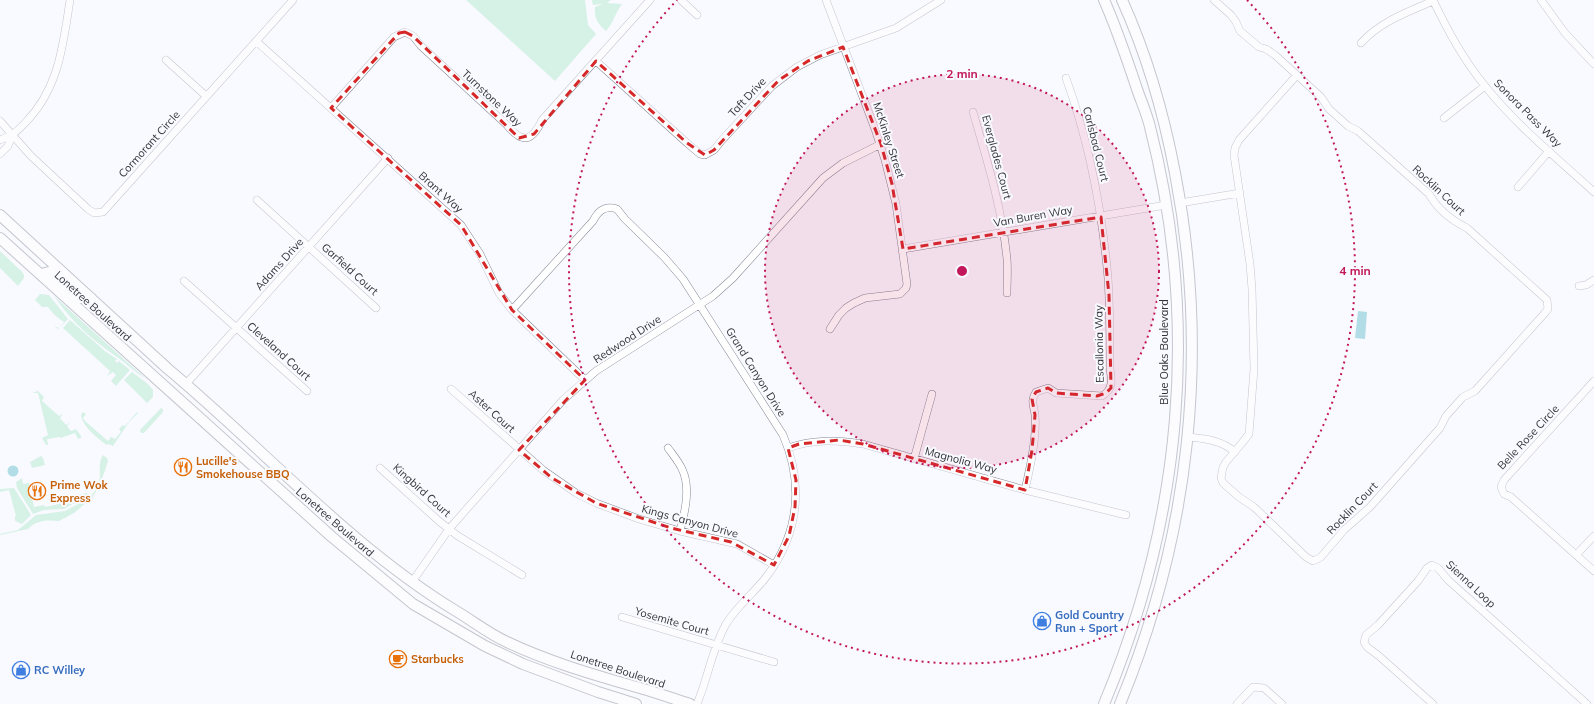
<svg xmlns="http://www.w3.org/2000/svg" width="1594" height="704" viewBox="0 0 1594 704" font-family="Mulish,sans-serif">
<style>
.green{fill:#aae6c6}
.water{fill:#5bbac9}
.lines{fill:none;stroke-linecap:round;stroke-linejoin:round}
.minor-casing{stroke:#858893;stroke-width:8}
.secondary-casing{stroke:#858893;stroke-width:12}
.minor{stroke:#fff;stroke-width:7}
.secondary{stroke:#fff;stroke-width:10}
.marked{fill:none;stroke:#d62828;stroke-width:3;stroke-dasharray:8 5;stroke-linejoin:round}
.ring{fill:none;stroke:#c2185b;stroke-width:2;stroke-dasharray:2 4}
.labels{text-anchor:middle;stroke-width:4;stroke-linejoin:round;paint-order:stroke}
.street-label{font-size:11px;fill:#333439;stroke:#f9faff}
.food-label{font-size:11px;font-weight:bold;fill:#c56008;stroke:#f9faff;text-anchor:start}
.shop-label{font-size:11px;font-weight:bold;fill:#366cbe;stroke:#f9faff;text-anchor:start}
.centre{fill:#c2185b;stroke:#f9faff;stroke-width:2}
.ring-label{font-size:12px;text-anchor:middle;font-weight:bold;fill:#c2185b;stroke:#f9faff;stroke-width:4;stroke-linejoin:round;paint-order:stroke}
</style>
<rect width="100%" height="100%" fill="#f9faff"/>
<!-- green -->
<path class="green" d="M466,0H585L588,25L596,34L555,81Z
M592,0H611L607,3L622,4C615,13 614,22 606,31C598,24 594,18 595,7L603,4L593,5Z
M0,251L20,270V271L21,270L24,275V278L18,286L0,268Z
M40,294L49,295L68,319L58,329L54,326L59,328L64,322C57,318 52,313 48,307H42L35,300Z
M54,296L146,379C136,373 127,364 117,357C93,341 70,320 54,296Z
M70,320L106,352L117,359L115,361L117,363L119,361L130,370L116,386L111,381L116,375L113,372L107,376L110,371L63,328Z
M132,372L148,384L153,390V397L147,403L124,380Z
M38,391L44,397L42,401L59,416L63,414L60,418L66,425L70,422L67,426L71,431L76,429L81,436V438L78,439L75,433L60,438V437L47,439L48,445H46L42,438L48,435L38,393H32Z
M161,408L163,409V412L144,433H141L140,430Z
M83,412L86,414L83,418L85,421L108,441L111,437L115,439L121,432L119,429L123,425L125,426L137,412L138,413L129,422L113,446L108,444L107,445C97,438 83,427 81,415Z
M103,455L107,458L108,461C103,476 100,489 89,501L87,499C109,481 94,469 103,455Z
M41,456L43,458L45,465L32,468L30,462Z
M22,478L23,484L29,483L34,507L44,505L45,507L78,500L77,495L87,493L88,495L64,509L44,510L33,514L17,488L16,482Z
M14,488L31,515L22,524L15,521V516H16L9,490L0,492V489Z
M84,501L87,502L74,513L59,521C48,520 36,520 28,529L0,535V534L18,530L36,515L65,511Z"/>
<!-- water -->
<path class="water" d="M1358,311L1367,312L1365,339L1355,338Z
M7.5 471a5.5 5.5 0 1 1 11 0a5.5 5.5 0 1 1-11 0Z"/>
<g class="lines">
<defs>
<path id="minor" d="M681,0L697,15
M826,0L875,129L885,160L896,204L907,284L906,288L900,294L865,298L854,303L846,308L839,315L830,329
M1214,0L1231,15L1236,22L1240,31L1259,47L1266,49L1275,55L1321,97L1329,109L1348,126L1358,131L1429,194C1438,210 1451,220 1467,228L1547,300L1548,309L1544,314L1475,391L1463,397L1446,416L1440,428L1370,507L1344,530L1321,557L1313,561L1306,557L1254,507L1239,497L1223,483L1221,478L1223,467L1226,462L1242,443L1249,434L1254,369L1252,289L1250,264L1234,155L1235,148L1239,140L1297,75
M1433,0C1448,31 1463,59 1485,86C1516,125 1557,158 1594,192
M1541,0L1565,33L1594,64
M256,41L461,225L480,254L499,293L512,310L585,380
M1361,43C1380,22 1407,12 1433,1
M166,60L206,96
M596,61L687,143L700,154L705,155L714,150L722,140L772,86L797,67L820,55L896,28L941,0
M331,108L394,37L405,32L413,36L421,46L507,125C522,144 532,142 542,120L650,0
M973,112C987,160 1002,208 1007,259C1008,270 1007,282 1007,293
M1444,118L1485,86
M0,121L31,156L88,209L94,213L103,212L293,0
M0,140C4,138 8,137 11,135C17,132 21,127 25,123C59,89 63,45 70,0
M0,154L8,146L12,135
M1518,187L1549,151
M257,200L376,308
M1180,203L1240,193
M903,249L1166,205
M184,281L307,391
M1579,286L1586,285L1594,280
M512,310L593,221C598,211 605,205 617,209L625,219L664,257L683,279L783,435C804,484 799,533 767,576C754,593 737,606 726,624C712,649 708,678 697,704
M1594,381L1504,480L1501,487L1504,494L1511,497L1594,571
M186,384L388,158
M451,389L543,470L576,493L596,503L639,519L680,531L737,544L774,565
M1188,437C1206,439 1221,440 1235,452
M668,448C673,455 679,462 682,469C691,487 685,512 680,531
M788,448C813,439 837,440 863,444L1025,490L1126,515
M914,459L932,394
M380,468L440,522L458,536L522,575
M1025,490C1030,468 1037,437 1035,415C1034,406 1030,401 1036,392L1048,388L1056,393L1102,396C1113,390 1112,380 1110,369C1110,339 1110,308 1108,278C1102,210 1089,142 1066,78
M1576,555L1594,536
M412,582L449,529L563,400L596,371L713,296L733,278L823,178L843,163L881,144
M622,617L774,662
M1237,704L1253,687L1264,688L1282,704
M1433,704L1379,656L1367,647L1364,642L1366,635L1378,625L1418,581L1427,568L1432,565L1438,568L1448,580L1587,704"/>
<path id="secondary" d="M1104,0C1117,29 1127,59 1137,89C1141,101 1147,114 1150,127C1200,323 1182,518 1104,704
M0,215L168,369C264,449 348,545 456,611C473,621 489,634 507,642C547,661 591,674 633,686C652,691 671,698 690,704
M0,238L332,537L413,604L485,646L523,664L598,692L636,704
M42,276L45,273L49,272L78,298H91
M1120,704C1190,534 1210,354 1175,173C1164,115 1147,55 1122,0"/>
</defs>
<!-- minor casing -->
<use href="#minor" class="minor-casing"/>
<!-- secondary casing -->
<use href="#secondary" class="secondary-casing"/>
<!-- minor -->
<use href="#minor" class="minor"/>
<!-- secondary -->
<use href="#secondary" class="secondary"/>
</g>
<!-- marked area -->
<path d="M0 0H1594V704H0ZM405,32L413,36L519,138L534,134L596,61L687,143L705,155L714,150L779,80L808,61L843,47L881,144L892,184L903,249L1101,217L1109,295L1111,388L1106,393L1097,396L1056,393L1048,388L1036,392L1032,399L1035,415L1032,450L1025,490L863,444L839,440L799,444L788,448L796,480L795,507L789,536L774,565L731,542L671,528L596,503L552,478L519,450L585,380L512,310L461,225L331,108L399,33Z" fill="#f9faff" fill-opacity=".55" fill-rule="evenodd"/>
<path class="marked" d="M405,32L413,36L519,138L534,134L596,61L687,143L705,155L714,150L779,80L808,61L843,47L881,144L892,184L903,249L1101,217L1109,295L1111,388L1106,393L1097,396L1056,393L1048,388L1036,392L1032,399L1035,415L1032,450L1025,490L863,444L839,440L799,444L788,448L796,480L795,507L789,536L774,565L731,542L671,528L596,503L552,478L519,450L585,380L512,310L461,225L331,108L399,33Z"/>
<!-- distance rings -->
<circle cx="962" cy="271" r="197" fill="#c2185b" fill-opacity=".12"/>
<g class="ring">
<circle cx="962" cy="271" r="197"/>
<path d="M1247 0A393 393 0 1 1 677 0"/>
</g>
<!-- icons -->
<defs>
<symbol id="restaurant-ring" viewBox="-11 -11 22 22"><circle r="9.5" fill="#f9faff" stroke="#e8710a" stroke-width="1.5"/><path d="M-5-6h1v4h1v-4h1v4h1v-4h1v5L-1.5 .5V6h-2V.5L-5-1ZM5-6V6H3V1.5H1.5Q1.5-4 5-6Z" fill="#e8710a"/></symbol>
<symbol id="shop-ring" viewBox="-11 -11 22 22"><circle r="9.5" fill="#f9faff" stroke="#3f7fe0" stroke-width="1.5"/><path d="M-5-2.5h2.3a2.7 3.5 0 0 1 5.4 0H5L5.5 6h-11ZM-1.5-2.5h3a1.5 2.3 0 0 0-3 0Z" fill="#3f7fe0"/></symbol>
<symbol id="cafe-ring" viewBox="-11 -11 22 22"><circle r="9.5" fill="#f9faff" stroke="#e8710a" stroke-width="1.5"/><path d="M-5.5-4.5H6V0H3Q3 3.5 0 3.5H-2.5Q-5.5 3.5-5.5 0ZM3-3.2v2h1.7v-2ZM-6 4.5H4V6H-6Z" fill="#e8710a"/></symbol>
</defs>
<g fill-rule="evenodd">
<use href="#restaurant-ring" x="173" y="457" width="20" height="20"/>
<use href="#restaurant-ring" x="27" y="481" width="20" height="20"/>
<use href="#shop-ring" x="1032" y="611" width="20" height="20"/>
<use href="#cafe-ring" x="388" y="649" width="20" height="20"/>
<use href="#shop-ring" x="11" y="660" width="20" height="20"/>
</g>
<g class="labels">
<!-- street labels -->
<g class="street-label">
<text transform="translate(747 97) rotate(-47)" y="4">Taft Drive</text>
<text transform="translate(492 98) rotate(43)" y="4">Turnstone Way</text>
<text transform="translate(1528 113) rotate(45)" y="4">Sonora Pass Way</text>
<text transform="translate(889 140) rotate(72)" y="4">McKinley Street</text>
<text transform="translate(149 144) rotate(-48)" y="4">Cormorant Circle</text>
<text transform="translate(1096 144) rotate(76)" y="4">Carlsbad Court</text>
<text transform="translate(997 157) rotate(75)" y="4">Everglades Court</text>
<text transform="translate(1439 190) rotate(43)" y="4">Rocklin Court</text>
<text transform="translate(441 192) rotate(42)" y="4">Brant Way</text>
<text transform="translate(1033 216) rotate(-10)" y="4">Van Buren Way</text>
<text transform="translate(279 264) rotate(-48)" y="4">Adams Drive</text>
<text transform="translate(350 269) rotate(42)" y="4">Garfield Court</text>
<text transform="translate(93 306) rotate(42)" y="4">Lonetree Boulevard</text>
<text transform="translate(627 339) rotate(-33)" y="4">Redwood Drive</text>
<text transform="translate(1099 344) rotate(-91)" y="4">Escallonia Way</text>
<text transform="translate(279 351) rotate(42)" y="4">Cleveland Court</text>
<text transform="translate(1164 352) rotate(-90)" y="4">Blue Oaks Boulevard</text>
<text transform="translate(756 372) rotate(58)" y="4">Grand Canyon Drive</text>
<text transform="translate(492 411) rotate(42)" y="4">Aster Court</text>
<text transform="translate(1528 437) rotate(-47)" y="4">Belle Rose Circle</text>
<text transform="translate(961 460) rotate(15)" y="4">Magnolia Way</text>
<text transform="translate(422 490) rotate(42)" y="4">Kingbird Court</text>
<text transform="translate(1352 508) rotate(-46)" y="4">Rocklin Court</text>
<text transform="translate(690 521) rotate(15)" y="4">Kings Canyon Drive</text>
<text transform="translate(335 522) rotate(41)" y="4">Lonetree Boulevard</text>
<text transform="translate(1471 584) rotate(43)" y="4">Sienna Loop</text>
<text transform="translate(672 621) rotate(16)" y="4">Yosemite Court</text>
<text transform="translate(618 669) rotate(18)" y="4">Lonetree Boulevard</text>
</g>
<!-- food labels -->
<g class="food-label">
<text x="196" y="465">Lucille's<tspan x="196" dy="13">Smokehouse BBQ</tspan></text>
<text x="50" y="489">Prime Wok<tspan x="50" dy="13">Express</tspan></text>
<text x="411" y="663">Starbucks</text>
</g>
<!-- shop labels -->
<g class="shop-label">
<text x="1055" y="619">Gold Country<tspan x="1055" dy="13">Run + Sport</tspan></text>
<text x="34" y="674">RC Willey</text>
</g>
</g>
<circle cx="962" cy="271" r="6" class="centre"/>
<g class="ring-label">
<text x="962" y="78">2 min</text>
<text x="1355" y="275">4 min</text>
</g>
</svg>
